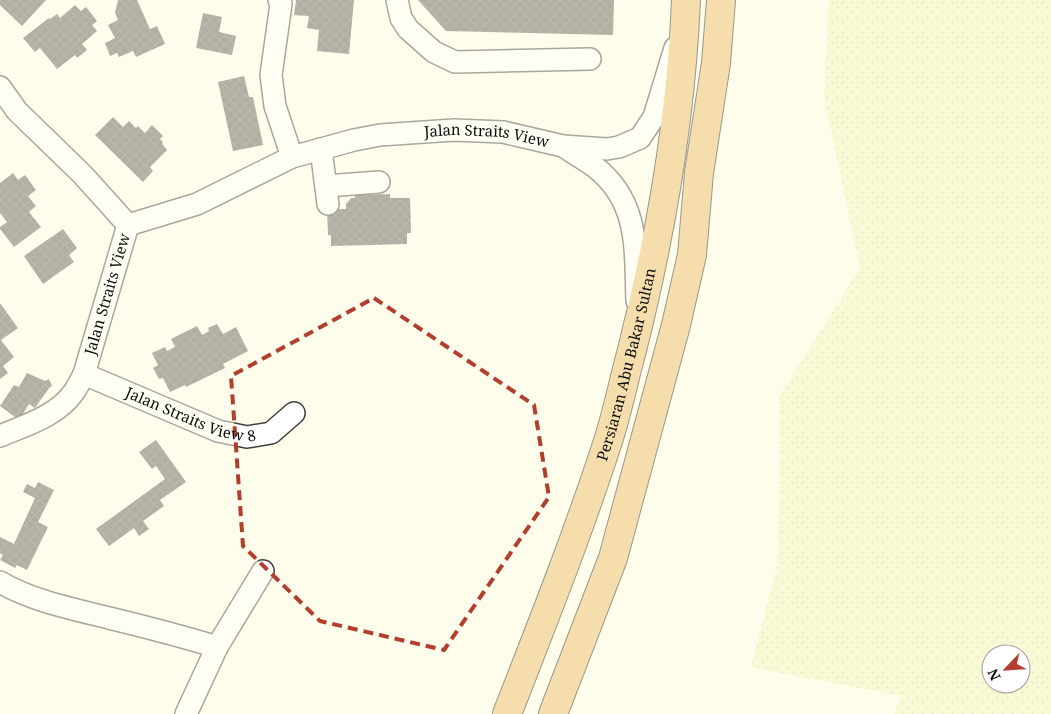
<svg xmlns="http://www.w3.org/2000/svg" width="1051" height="714" viewBox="0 0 1051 714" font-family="'Noto Serif',serif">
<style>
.sand{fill:url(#sand-dots);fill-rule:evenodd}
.building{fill:url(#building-cross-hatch)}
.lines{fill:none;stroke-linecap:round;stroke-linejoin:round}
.minor-casing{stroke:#3f3f3f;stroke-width:24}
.highway-casing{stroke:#1d1d1d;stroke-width:30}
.minor{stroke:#fff;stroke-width:21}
.highway{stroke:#ebb65d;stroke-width:28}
.marked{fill:none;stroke:#b23e2d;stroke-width:4;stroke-dasharray:10 6;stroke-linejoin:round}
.labels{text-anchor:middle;stroke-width:5;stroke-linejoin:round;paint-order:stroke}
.street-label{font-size:15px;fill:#0c0c0c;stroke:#fff}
</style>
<defs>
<pattern id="sand-dots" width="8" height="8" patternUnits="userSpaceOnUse" patternTransform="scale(1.25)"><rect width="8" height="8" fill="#f6f4bb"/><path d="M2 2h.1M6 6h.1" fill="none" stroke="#d2d0a0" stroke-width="1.8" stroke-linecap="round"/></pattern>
<pattern id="building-cross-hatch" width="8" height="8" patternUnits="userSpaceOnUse" patternTransform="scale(1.25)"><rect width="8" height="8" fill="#544f49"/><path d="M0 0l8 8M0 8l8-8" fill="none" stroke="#68645f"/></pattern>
</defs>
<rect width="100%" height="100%" fill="#fefdec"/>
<!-- sand -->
<path class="sand" d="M829,0H1051V714H894L901,696L751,667L778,562L780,395L860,268L824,97ZM991,654H1021V684H991Z"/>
<!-- building -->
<path class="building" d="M0,0H46L22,26L0,5Z
M118,0H137L150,29L157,26L165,44L136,57L133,51L119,57L117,53L110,56L105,43L115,38L108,25L118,20L115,13Z
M296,0H354L349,54L317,51L319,30L307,28L309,16L294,15Z
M418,0H614L613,35L446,31Z
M75,5L81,11L86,7L97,21L92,25L97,31L82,44L87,50L77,58L75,55L57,69L40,48L35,52L23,38L49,18L50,19L57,14L60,18Z
M203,13L222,17L219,32L236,36L232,55L196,48Z
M244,76L249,97H253L263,145L233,151L218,82Z
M113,117L123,127L129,121L136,128L138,126L145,133L152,125L163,136L160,139L163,142L162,144L167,150L150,167L153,171L143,182L95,135Z
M13,173L18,180L25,175L36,190L28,196L36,206L29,212L41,227L14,247L0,229V227L7,222L0,213V183Z
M390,194V198H410L411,233H407V244L331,246V235H328L327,209H346V204L351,198H355V195Z
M63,229L77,248L69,255L74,262L43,284L24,256Z
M0,303L18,328L1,340L14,357L3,366L8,373L0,379Z
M217,324L223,334L236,327L248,351L223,364L225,368L186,387L185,385L170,392L163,378L159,379L153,368L158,365L152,353L165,347L167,351L175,347L171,339L197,326L202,335L209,331L208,328Z
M27,373L45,381L49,379L52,386L50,387L35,408L29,404L19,420L0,406L14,385L19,387Z
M156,440L186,482L160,500L164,506L143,521L149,529L139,536L134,528L109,546L96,529L165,479L156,466L152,469L139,452Z
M38,482L54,490L38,522L48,527L27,570L17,565L15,568L0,560L3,555L0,553V537L14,544L35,498L23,492L27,484L35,488Z"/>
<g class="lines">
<defs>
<g id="minor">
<path d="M279,0L281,4L271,75L275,106L292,157"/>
<path d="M397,0L401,18L408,29L434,52L455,62L590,59"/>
<path d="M0,87L17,111L82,174L128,225"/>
<path d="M563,146C573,153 585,160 595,167C640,202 635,250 637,301"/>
<path d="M321,149L328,204"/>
<path d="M326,186L379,182"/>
<path id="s1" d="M128,225L197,204L292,157L354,140L380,135L454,130L503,132L563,146L607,149L619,147L640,138L654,117L675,48"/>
<path id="s2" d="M84,374L218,431L247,437L271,433L294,413"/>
<path id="s3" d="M0,436C26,425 57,416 74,392C78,386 81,380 84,374L128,225"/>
<path d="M0,582C32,601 73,609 109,618C146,627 181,636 217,647"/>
<path d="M186,714L217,647L263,571"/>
</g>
<g id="highway">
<path id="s4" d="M507,714C543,622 579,531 609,438C618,409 624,379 632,350C661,235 681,119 686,0"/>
<path d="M553,714L613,558L676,325L692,255L699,173L716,63L721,0"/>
</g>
</defs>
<!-- minor casing -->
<use href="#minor" class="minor-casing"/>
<!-- highway casing -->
<use href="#highway" class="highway-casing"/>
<!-- minor -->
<use href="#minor" class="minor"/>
<!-- highway -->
<use href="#highway" class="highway"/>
</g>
<!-- marked area -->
<path d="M0 0H1051V714H0ZM374,298L534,405L549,497L444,650L320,621L243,546L231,376Z" fill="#fefdec" fill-opacity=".55" fill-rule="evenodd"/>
<path class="marked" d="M374,298L534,405L549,497L444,650L320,621L243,546L231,376Z"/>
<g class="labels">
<!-- street labels -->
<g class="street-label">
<text dy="5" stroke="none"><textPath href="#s1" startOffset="376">Jalan Straits View</textPath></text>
<text dy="5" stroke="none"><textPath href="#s3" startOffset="191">Jalan Straits View</textPath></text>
<text dy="5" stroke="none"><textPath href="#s4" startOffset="370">Persiaran Abu Bakar Sultan</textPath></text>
<text dy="5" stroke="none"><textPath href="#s2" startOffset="115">Jalan Straits View 8</textPath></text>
</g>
</g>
<!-- north arrow -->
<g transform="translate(1006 669) rotate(245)"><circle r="24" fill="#ffffff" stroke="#9e9e9e"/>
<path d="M0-4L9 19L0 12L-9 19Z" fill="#b23e2d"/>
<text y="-8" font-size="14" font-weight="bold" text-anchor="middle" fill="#0c0c0c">N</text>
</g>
</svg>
